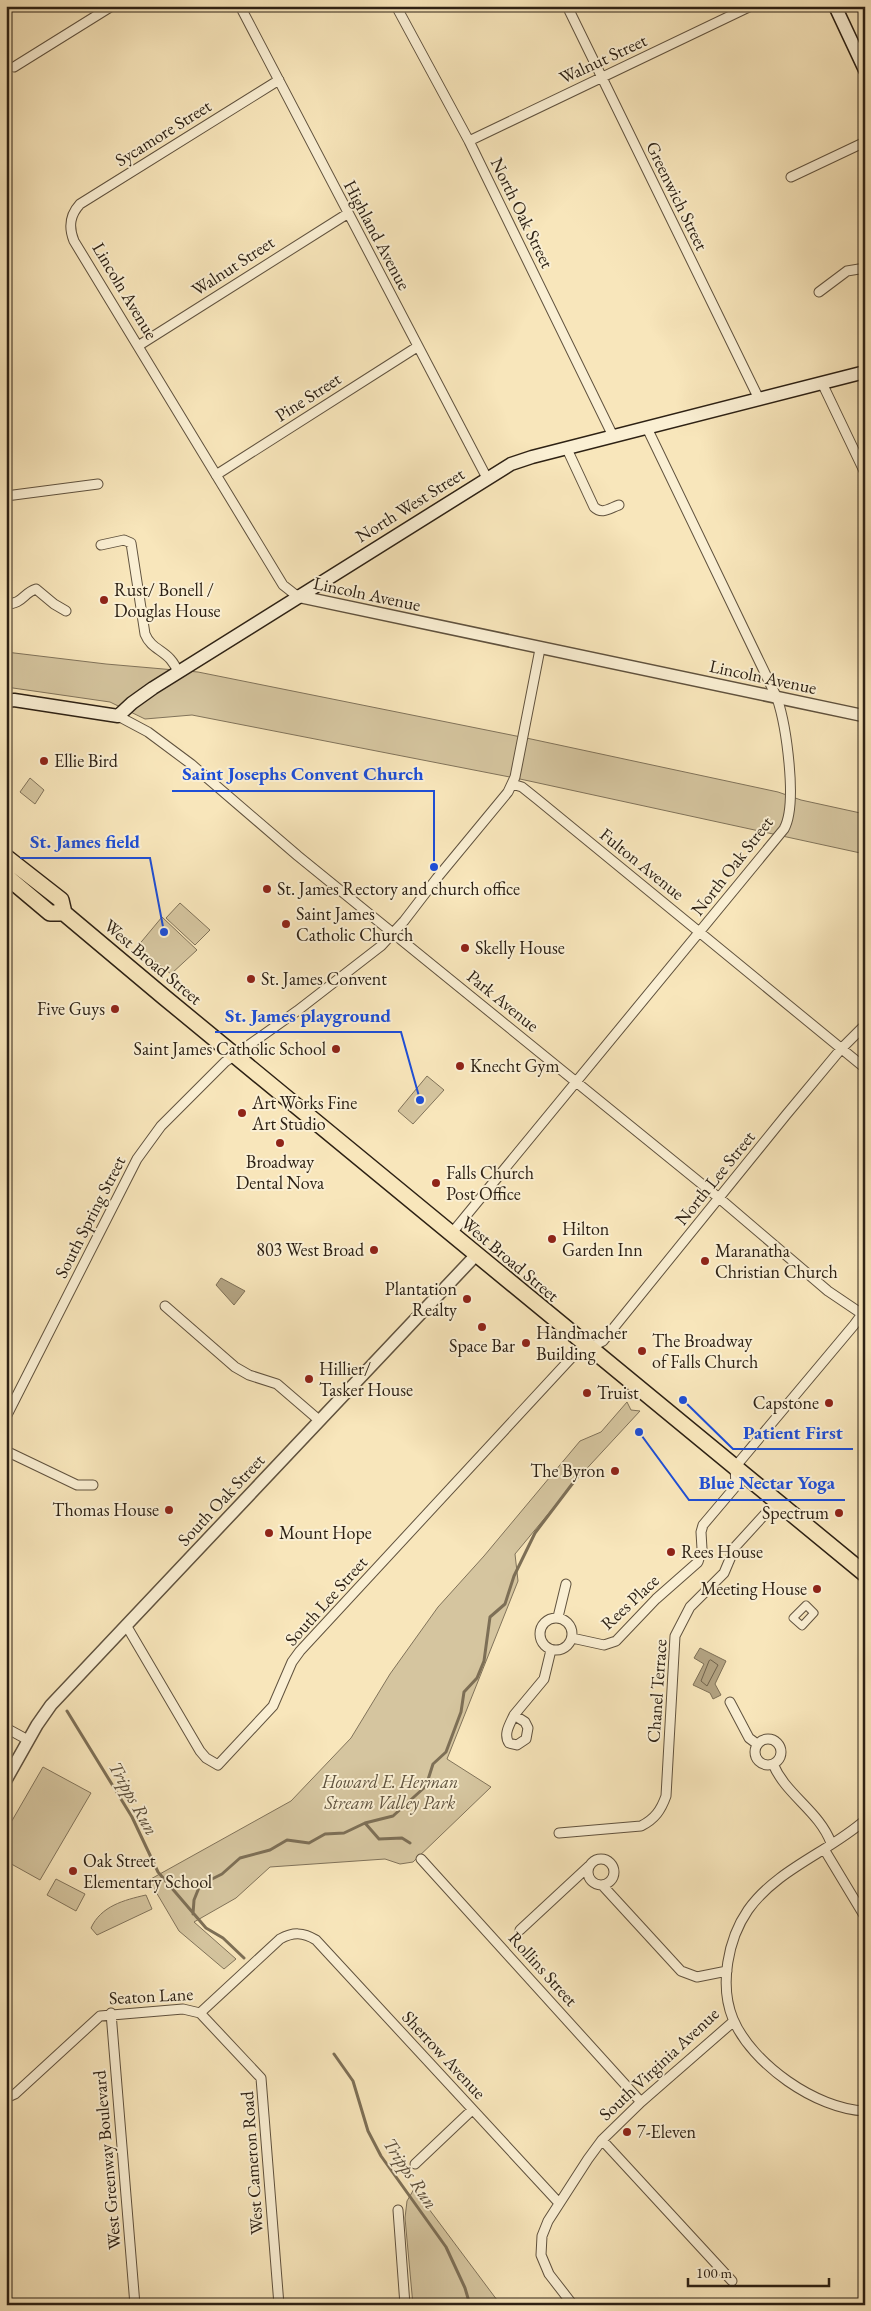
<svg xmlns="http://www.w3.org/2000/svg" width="871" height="2311" viewBox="0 0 871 2311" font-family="'EB Garamond',serif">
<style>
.green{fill:#d5c59f;stroke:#81735a}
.water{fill:#b3a382;stroke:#7d6f56}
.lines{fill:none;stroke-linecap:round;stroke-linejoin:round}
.shore{stroke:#70624b;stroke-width:1}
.stream{stroke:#7d6f56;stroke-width:3}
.pedestrian-casing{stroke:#60523e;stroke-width:9}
.minor-casing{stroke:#60523e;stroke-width:11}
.tertiary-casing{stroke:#60523e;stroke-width:14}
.secondary-casing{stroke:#2d2114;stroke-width:15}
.primary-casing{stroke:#2d2114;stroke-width:18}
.pedestrian{stroke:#faefd3;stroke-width:7}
.minor{stroke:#faefd3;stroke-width:9}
.tertiary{stroke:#faefd3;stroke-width:11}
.secondary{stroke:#faefd3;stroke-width:12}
.primary{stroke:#f8e6bb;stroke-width:15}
.poi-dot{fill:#8f2418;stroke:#faefd3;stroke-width:2}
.labels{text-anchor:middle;stroke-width:4;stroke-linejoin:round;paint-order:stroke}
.street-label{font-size:18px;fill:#2d2114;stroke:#faefd3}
.poi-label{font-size:18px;fill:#2d2114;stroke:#faefd3;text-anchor:start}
.park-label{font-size:18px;font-style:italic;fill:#5f523e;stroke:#faefd3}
.water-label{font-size:19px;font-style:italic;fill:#5c4e3a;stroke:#faefd3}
.leader{fill:none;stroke:#1d4ed8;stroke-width:2}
.callout-dot{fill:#1d4ed8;stroke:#faefd3;stroke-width:2}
.callout-label{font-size:19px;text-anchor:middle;font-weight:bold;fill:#1d4ed8;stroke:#faefd3;stroke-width:4;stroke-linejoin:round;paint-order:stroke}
</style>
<rect width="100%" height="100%" fill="#f8e6bb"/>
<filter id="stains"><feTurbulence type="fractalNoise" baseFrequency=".004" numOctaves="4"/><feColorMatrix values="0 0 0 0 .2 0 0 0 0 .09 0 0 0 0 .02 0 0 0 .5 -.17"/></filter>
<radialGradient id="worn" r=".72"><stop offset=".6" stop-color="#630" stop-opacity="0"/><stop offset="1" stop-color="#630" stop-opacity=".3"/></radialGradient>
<!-- green -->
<path class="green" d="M6,652L106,664L198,672L531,739L778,792L801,800L865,814V854L520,779L192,715L145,719L110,702L6,687Z
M30,778L44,790L35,804L20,792Z
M180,903L210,930L195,945L166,918Z
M162,917L197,950L171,974L137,947Z
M427,1076L444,1090L413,1124L398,1111Z
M627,1402L631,1410L640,1411L578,1478L515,1554L518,1581L447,1759L491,1787L413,1862L400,1864L385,1859L270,1867L236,1898L194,1922L236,1959L224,1969L179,1931L149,1880L291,1801L351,1738L390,1674L438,1607L484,1556L580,1441L601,1432Z
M43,1767L91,1793L40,1880L6,1861V1831Z
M56,1879L85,1894L76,1911L47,1895Z
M146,1895L152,1909L97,1935L91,1928C101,1906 124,1900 146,1895Z
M414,2189L494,2296L501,2305H413L405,2218L407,2201Z"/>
<!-- water -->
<path class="water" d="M221,1278L245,1291L234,1305L216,1285Z
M700,1648L726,1661L715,1684L721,1695L713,1699L710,1693L693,1685L704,1664L694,1658Z"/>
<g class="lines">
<!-- shore -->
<path class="shore" d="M711,1660L718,1665L707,1686L701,1681L709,1661Z"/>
<!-- stream -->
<path class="stream" d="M67,1711L132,1817L158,1872L206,1928L223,1938L244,1958
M365,1823L379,1839L402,1838L410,1843
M193,1914L194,1900L200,1885L222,1874L240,1858L270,1850L287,1840L309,1843L325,1834L344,1833L365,1823L393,1816L426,1786L433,1764L446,1752L461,1712L464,1692L477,1678L484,1661L490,1617L505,1604L514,1576L535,1533L579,1475
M334,2054L353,2081L368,2131L381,2156L446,2247L465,2288L470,2305"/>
<defs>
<path id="pedestrian" d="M806,1605L814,1613L802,1626L793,1618Z"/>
<path id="minor" d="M240,6L487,478
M396,6L469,141L613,436
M567,6L759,399
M14,67L112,6
M279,80L80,204C70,215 68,226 74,241L283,585L297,596
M469,141L751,6
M791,177L865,142
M819,292L847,271L865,268
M138,346L347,214
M822,383L865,473
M567,449L594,507C602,515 610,508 619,505
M216,475L417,347
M6,496L98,484
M101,545L124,540L131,543L145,634C152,652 171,650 178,673
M6,604C23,604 23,593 36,589L54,604L66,611
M118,716L148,732L191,764L298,856L719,1198L828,1291L865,1316
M512,784L522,787L537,799L865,1068
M451,1234L784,829C798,804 786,725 777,698L647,428
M165,1306L235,1367L249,1375L277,1384L320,1421
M6,1417L137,1159L161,1126L225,1062L297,1011L381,946L404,921L437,878L508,792L515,777L540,649
M6,1451L77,1485H93
M558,1617L566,1584
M540 1634a16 16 0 1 1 32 0a16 16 0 1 1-32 0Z
M126,1625L200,1751L206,1758L218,1765L273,1706L292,1662L300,1651L573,1356L603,1341L786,1115L841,1049L865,1025
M572,1638L604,1645L616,1641L656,1599L698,1562L702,1549L701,1532L703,1525L736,1486L735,1467L854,1325L865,1310
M730,1702L749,1738L757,1744
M514,1715L525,1722L528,1728L526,1739L517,1745L509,1743C503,1734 510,1724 514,1715Z
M514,1715L544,1679L551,1650
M6,1728L28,1740
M755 1752a13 13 0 1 1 26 0a13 13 0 1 1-26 0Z
M773,1764C786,1795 819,1811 831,1843
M865,1820C829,1852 777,1869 748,1910C728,1939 719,1985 733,2019C752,2064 816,2109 865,2111
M559,1833L641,1826C655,1819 661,1810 666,1796L675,1636L690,1607L724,1573L735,1547L777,1501
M824,1849L865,1917
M588 1872a13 13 0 1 1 26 0a13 13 0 1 1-26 0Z
M421,1859L641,2102
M603,1886L681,1971L697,1977L727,1971
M520,1930L589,1866
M111,2013L135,2305
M200,2013L261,2078L279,2305
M6,2098L15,2094L100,2016L183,2009L200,2013L280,1939C293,1932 303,1932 316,1940L559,2203
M602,2140L732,2281
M415,2164L472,2110
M398,2210L405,2305
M6,2295L7,2305
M573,2305L549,2274L541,2255L542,2236L548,2221L588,2159L602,2140L641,2102L734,2021"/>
<path id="tertiary" d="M297,596L865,716
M6,1780L37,1725L51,1705L476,1255"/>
<path id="secondary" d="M835,6L865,70
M6,701L14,700L118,716L132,703L153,688L511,464L532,457L865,372"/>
<path id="primary" d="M6,857L61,900L64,913L164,997L865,1574
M6,876L50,913H64"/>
</defs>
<!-- pedestrian casing -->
<use href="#pedestrian" class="pedestrian-casing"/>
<!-- minor casing -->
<use href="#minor" class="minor-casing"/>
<!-- tertiary casing -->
<use href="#tertiary" class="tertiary-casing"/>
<!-- secondary casing -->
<use href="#secondary" class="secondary-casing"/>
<!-- primary casing -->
<use href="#primary" class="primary-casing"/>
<!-- pedestrian -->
<use href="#pedestrian" class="pedestrian"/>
<!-- minor -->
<use href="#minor" class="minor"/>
<!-- tertiary -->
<use href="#tertiary" class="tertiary"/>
<!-- secondary -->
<use href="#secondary" class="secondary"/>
<!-- primary -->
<use href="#primary" class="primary"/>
</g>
<!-- markers -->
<g class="poi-dot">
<circle cx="104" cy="600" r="5"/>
<circle cx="44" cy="761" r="5"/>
<circle cx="267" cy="889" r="5"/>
<circle cx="286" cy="924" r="5"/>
<circle cx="465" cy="948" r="5"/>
<circle cx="251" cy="979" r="5"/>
<circle cx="115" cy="1009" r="5"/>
<circle cx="336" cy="1049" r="5"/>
<circle cx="460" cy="1066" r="5"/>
<circle cx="242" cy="1113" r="5"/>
<circle cx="280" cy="1143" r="5"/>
<circle cx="436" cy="1183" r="5"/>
<circle cx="552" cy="1239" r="5"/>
<circle cx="374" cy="1250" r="5"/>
<circle cx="705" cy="1261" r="5"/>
<circle cx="467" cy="1299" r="5"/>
<circle cx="482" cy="1327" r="5"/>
<circle cx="526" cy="1343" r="5"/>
<circle cx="642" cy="1351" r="5"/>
<circle cx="309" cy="1379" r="5"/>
<circle cx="587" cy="1393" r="5"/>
<circle cx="829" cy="1403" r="5"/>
<circle cx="615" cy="1471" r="5"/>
<circle cx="169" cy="1510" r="5"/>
<circle cx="839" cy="1513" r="5"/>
<circle cx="269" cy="1533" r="5"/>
<circle cx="671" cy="1552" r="5"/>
<circle cx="817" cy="1589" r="5"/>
<circle cx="73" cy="1871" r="5"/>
<circle cx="627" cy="2132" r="5"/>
</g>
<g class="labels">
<!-- street labels -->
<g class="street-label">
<text transform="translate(603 59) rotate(-25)" y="6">Walnut Street</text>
<text transform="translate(163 133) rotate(-32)" y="6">Sycamore Street</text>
<text transform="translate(677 196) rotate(64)" y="6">Greenwich Street</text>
<text transform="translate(522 213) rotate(64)" y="6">North Oak Street</text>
<text transform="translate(377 235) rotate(62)" y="6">Highland Avenue</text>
<text transform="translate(233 266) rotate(-33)" y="6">Walnut Street</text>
<text transform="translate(125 291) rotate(59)" y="6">Lincoln Avenue</text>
<text transform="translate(308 397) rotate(-33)" y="6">Pine Street</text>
<text transform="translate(410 505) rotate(-32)" y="6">North West Street</text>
<text transform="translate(367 594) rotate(12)" y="6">Lincoln Avenue</text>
<text transform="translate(763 677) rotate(12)" y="6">Lincoln Avenue</text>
<text transform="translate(642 864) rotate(39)" y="6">Fulton Avenue</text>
<text transform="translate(732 866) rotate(-52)" y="6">North Oak Street</text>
<text transform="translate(153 962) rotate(40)" y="6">West Broad Street</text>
<text transform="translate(503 1001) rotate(39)" y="6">Park Avenue</text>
<text transform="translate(715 1178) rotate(-51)" y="6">North Lee Street</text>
<text transform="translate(90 1217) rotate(-63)" y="6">South Spring Street</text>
<text transform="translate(510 1259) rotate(40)" y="6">West Broad Street</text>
<text transform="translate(221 1500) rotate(-47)" y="6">South Oak Street</text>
<text transform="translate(326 1601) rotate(-48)" y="6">South Lee Street</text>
<text transform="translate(630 1602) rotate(-43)" y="6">Rees Place</text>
<text transform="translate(657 1691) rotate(-86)" y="6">Chanel Terrace</text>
<text transform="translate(543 1969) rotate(48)" y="6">Rollins Street</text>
<text transform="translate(151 1996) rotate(-3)" y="6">Seaton Lane</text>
<text transform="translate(444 2055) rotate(47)" y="6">Sherrow Avenue</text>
<text transform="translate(659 2064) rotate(-43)" y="6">South Virginia Avenue</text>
<text transform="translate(107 2160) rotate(-95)" y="6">West Greenway Boulevard</text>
<text transform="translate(252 2163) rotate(-94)" y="6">West Cameron Road</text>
</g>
<!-- poi labels -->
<g class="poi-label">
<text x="114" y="596">Rust/ Bonell /<tspan x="114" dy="21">Douglas House</tspan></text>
<text x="54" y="767">Ellie Bird</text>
<text x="277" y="895">St. James Rectory and church office</text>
<text x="296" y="920">Saint James<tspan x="296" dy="21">Catholic Church</tspan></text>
<text x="475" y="954">Skelly House</text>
<text x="261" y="985">St. James Convent</text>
<text x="105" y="1015" text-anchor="end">Five Guys</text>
<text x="326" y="1055" text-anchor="end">Saint James Catholic School</text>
<text x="470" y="1072">Knecht Gym</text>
<text x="252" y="1109">Art Works Fine<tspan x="252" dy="21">Art Studio</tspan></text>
<text x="280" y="1168" text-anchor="middle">Broadway<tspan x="280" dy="21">Dental Nova</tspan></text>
<text x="446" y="1179">Falls Church<tspan x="446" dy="21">Post Office</tspan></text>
<text x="562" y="1235">Hilton<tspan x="562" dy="21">Garden Inn</tspan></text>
<text x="364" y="1256" text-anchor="end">803 West Broad</text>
<text x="715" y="1257">Maranatha<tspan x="715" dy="21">Christian Church</tspan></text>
<text x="457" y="1295" text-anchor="end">Plantation<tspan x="457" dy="21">Realty</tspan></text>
<text x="536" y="1339">Handmacher<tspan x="536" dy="21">Building</tspan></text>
<text x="652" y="1347">The Broadway<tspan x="652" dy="21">of Falls Church</tspan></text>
<text x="482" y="1352" text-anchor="middle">Space Bar</text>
<text x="319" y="1375">Hillier/<tspan x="319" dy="21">Tasker House</tspan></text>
<text x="597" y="1399">Truist</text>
<text x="819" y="1409" text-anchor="end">Capstone</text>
<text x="605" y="1477" text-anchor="end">The Byron</text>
<text x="159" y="1516" text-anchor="end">Thomas House</text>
<text x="829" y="1519" text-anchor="end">Spectrum</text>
<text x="279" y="1539">Mount Hope</text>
<text x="681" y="1558">Rees House</text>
<text x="807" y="1595" text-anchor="end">Meeting House</text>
<text x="83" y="1867">Oak Street<tspan x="83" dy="21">Elementary School</tspan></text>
<text x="637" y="2138">7-Eleven</text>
</g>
<!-- park labels -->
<g class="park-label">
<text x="390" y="1788">Howard E. Herman<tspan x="390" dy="21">Stream Valley Park</tspan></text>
</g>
<!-- water labels -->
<g class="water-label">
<text transform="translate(134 1798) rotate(61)" y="7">Tripps Run</text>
<text transform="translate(411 2173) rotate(56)" y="7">Tripps Run</text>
</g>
</g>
<!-- callouts -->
<path class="leader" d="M434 867L434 791H172M164 932L150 858H20M420 1100L401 1032H215M683 1400L733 1449H853M639 1432L689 1500H845"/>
<g class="callout-dot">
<circle cx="434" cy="867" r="5"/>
<circle cx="164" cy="932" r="5"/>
<circle cx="420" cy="1100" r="5"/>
<circle cx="683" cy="1400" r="5"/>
<circle cx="639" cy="1432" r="5"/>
</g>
<g class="callout-label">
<text x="303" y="780">Saint Josephs Convent Church</text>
<text x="85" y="848">St. James field</text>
<text x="308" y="1022">St. James playground</text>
<text x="793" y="1439">Patient First</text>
<text x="767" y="1489">Blue Nectar Yoga</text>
</g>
<!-- margin -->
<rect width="871" height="2311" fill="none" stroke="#f8e6bb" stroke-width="25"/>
<rect x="8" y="8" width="856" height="2296" fill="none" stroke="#2d2114" stroke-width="2.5"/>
<rect x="12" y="12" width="846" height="2286" fill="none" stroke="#2d2114"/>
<!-- scale -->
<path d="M688 2278v8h141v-8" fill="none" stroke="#2d2114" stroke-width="2.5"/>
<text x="696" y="2278" font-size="15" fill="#2d2114" stroke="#faefd3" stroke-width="4" paint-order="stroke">100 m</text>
<rect width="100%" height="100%" filter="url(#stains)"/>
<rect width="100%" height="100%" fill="url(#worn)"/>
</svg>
